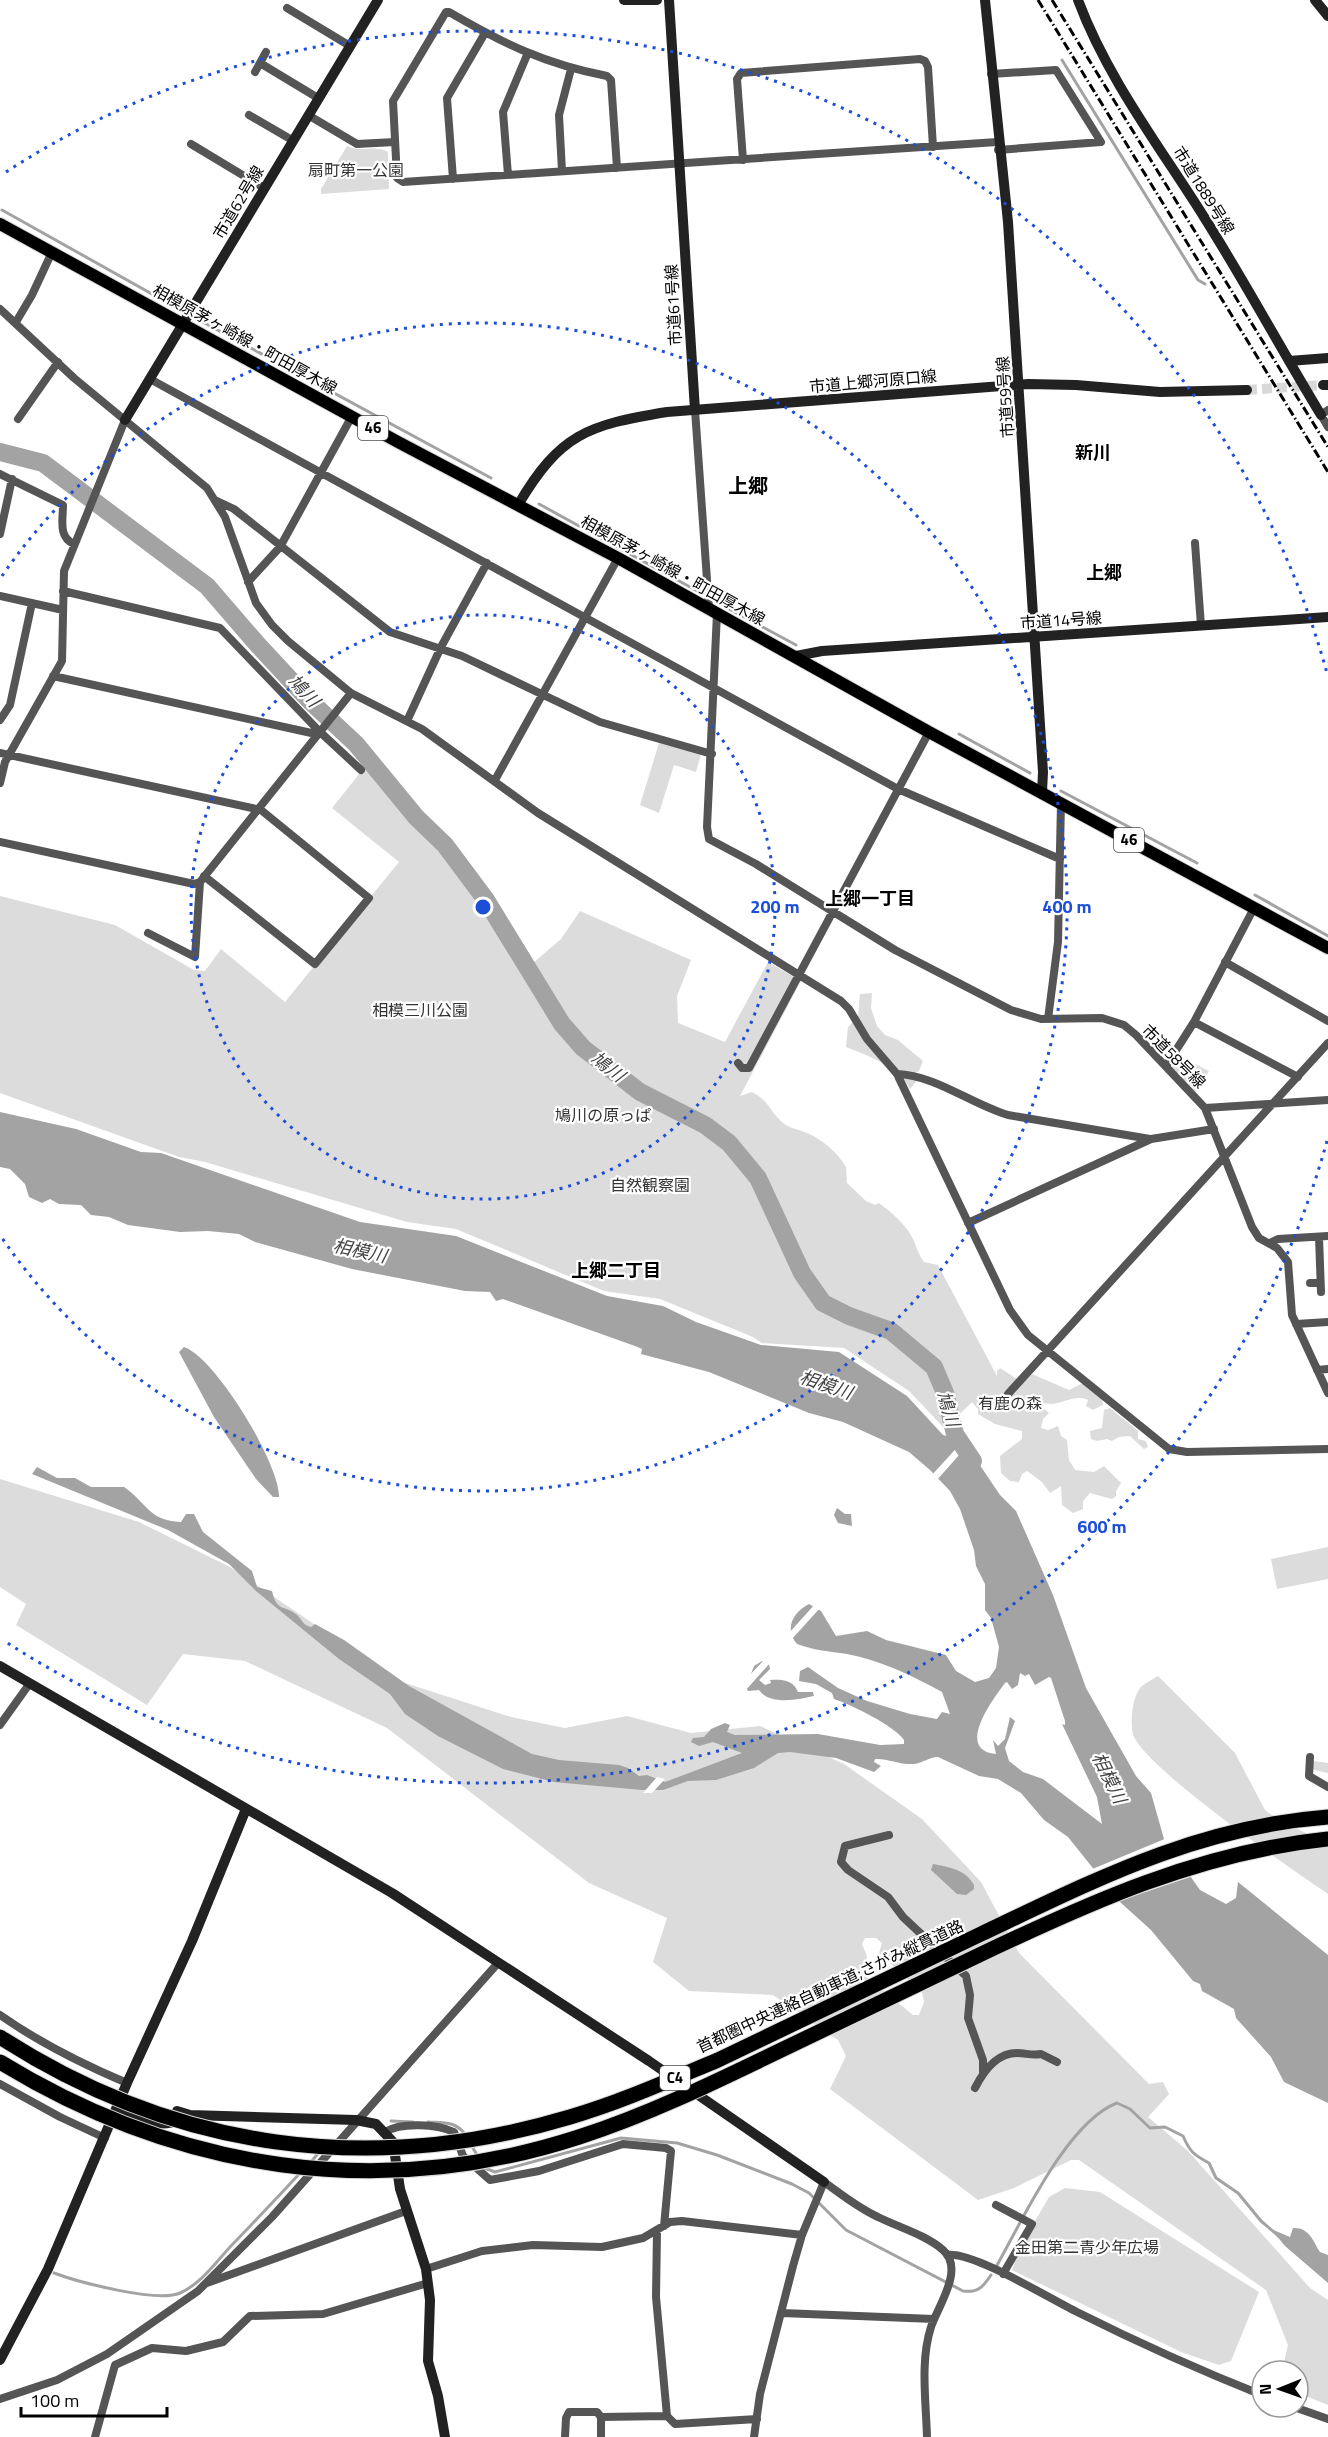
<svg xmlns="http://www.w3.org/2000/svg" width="1328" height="2437" viewBox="0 0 1328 2437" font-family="'Titillium Web','Noto Sans JP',sans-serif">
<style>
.green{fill:#dcdcdc;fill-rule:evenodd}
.water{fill:#a3a3a3;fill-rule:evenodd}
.pier{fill:#fff}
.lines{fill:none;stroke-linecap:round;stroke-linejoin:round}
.stream{stroke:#a3a3a3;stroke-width:3}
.river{stroke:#a3a3a3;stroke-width:18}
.secondary-tunnel{stroke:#d9d9d9;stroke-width:10;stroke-dasharray:10 5;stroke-linecap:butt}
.primary-casing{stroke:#dbdbdb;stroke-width:14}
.street{stroke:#555;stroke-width:8}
.secondary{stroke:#222;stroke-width:10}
.primary{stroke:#000;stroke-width:12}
.rail{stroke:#000;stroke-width:3;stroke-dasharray:9 3 1.5 3;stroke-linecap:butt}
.highway-bridge-casing{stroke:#dbdbdb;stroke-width:17;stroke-linecap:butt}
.highway-bridge{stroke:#000;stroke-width:15}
.ring{fill:none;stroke:#1d4ed8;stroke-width:3;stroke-dasharray:3 6}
.labels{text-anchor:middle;stroke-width:4.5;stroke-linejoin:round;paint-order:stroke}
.shield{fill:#fff;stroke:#4c4c4c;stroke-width:1.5}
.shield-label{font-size:15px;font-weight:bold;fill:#000}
.park-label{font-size:16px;fill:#333;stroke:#fff}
.street-label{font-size:16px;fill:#000;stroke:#fff}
.neighbourhood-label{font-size:18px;font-weight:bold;fill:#000;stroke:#fff}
.water-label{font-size:18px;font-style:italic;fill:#444;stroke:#fff}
.quarter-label{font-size:20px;font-weight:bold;fill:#000;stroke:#fff}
.centre{fill:#1d4ed8;stroke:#fff;stroke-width:3}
.ring-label{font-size:18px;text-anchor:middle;font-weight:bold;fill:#1d4ed8;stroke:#fff;stroke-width:4.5;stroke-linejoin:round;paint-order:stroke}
</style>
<rect width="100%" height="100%" fill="#fff"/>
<!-- green -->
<path class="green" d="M347,146C360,153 376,144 388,152L389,189L321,194V189Z
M659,743L701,754L696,772L674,765L659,813L640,805Z
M364,768L443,851L483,903L526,969L561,939L580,911L691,960L677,996L678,1023L725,1042L768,962L801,981L740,1096L752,1092C769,1101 769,1110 781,1121C789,1129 798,1129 807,1133C822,1139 838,1153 846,1167L847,1183L866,1201L875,1205L879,1203C890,1211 903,1222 911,1235C916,1244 918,1254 924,1262L938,1265L997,1376V1371L1000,1368L1023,1383L1032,1374L1069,1390L1083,1383L1102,1398L1103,1405L1093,1410L1086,1406L1088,1400C1076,1394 1064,1403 1052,1404C1049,1404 1046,1403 1042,1403V1407L1049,1413L1043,1419L1041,1428L1048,1430L1058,1426L1061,1436L1067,1440L1069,1460L1075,1470L1094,1472L1104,1466L1121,1483L1116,1491V1496L1112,1499L1090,1493L1083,1501V1509L1073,1513L1062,1505L1061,1486L1050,1493L1042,1482L1027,1471L1022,1474L1019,1482L1010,1481L1001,1473L1000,1456L1022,1439V1431L995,1424L978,1414V1409L972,1402L945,1429L909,1391L844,1348L762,1343L753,1337L660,1299L604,1291L456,1229L407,1222L205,1162L179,1157L0,1093V896L115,925L194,970L205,971L221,949L285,1002L399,862L332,808Z
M872,993L871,1008L877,1026L885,1035L898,1040L923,1061L919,1071L911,1075L918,1079L910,1089C899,1067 869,1056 846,1047L848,1027L858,1017L860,994Z
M1179,1056L1209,1071L1196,1092L1171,1069Z
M1110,1408L1138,1431V1439L1146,1441L1148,1447L1144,1449L1130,1436L1119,1437L1112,1441L1107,1439L1097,1441L1091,1439L1090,1431L1102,1428L1104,1410Z
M0,1479L139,1522L230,1567L311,1622L371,1672L511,1717L565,1728L627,1716L691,1733L760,1726L844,1764L922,1819L981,1882L1019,1953L1149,2084L1163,2082L1169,2094L1148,2117L1188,2151L1310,2288L1328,2300V2405L1298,2393V2371H1282L1288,2345L1266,2290L1079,2160H1071L1014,2188L978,2200L830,2089L846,2056L838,2040L773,1995L689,1991L653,1962L667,1918L589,1883L387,1728L245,1661L183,1654L147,1705L16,1625L26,1604L0,1587ZM865,1938H876L882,1943L879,1953L922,1992L924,2002L919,2015H913L864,1975L867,1956L862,1944Z
M1328,1547V1579L1277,1589L1271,1559Z
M1158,1676L1235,1753L1265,1810L1280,1821L1328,1843V1894C1295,1872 1141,1765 1133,1734C1130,1722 1132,1695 1142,1686C1147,1682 1153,1679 1158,1676Z
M1314,1761L1328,1763V1773L1310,1769Z
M1065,2188L1100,2192L1259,2292L1231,2361L1219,2365L1181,2352L1012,2270L1021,2245L1049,2197Z"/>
<!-- water -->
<path class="water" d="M0,1112L76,1129L141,1152L161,1153L360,1222L456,1236L607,1296L663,1306L696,1322L761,1345L839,1352L907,1396L943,1435L954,1438L969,1449L1000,1495L1016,1511L1053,1595L1086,1688L1136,1776L1151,1793L1164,1839L1200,1890L1226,1904L1236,1898L1238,1882L1328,1955V2103L1284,2082L1271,2057L1236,2018L1234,2009L1202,1991L1200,1984L1193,1981L1151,1930L1120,1902L1068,1837L1044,1820L1021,1793L998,1779L979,1776L938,1757C929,1757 923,1763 914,1764C900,1765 887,1758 875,1759L874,1762L881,1766L874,1772L836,1758L790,1752L778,1753L754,1768L716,1780L688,1781L663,1790H642L554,1782L503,1769L438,1736L405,1714L390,1694L339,1659L256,1591L229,1564L168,1530L32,1474L37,1467L57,1478H75L91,1487H124C147,1503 149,1521 181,1522L186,1514H194L203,1532L252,1571L257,1587L272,1591C277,1612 284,1605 296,1614C303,1620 302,1625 311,1627L315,1624L344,1640L409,1686L532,1754L559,1760L619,1765L628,1768L639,1776L647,1775L665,1782L742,1753L713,1742L699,1746L691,1742L693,1738L704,1737L711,1729L725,1723L730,1725L727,1732L735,1735L818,1734L880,1745L904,1744V1740C895,1726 850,1704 834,1699L832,1693L816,1684L799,1681L800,1671L808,1667L838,1688L867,1701L910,1714L937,1719L942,1712L950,1714L942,1692C913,1676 880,1660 847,1654C828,1651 816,1651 797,1644C784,1629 793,1612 809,1604L821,1611L836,1636L867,1631L886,1640L946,1655L956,1671L975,1682L989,1678L996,1668L999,1647L991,1618L985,1610V1584L976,1566L974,1550L960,1509L950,1491L930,1470L909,1452L843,1422L809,1413L709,1372L641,1354L642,1349L635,1346L503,1299L496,1301L490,1292L465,1291L352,1269L255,1242L239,1234L208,1231L180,1232L128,1225L109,1217L91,1215L81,1205L59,1204L50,1199L42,1203L29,1197L25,1184L10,1169L0,1167ZM1020,1673L1025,1676L1029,1674L1035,1685L1049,1677L1051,1678L1065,1721V1725L1062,1724L1097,1797L1102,1824L1043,1779L1023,1772L1009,1761L1005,1748L1015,1721L1010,1717L1005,1739L998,1746L993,1740L996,1754C954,1750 994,1698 1005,1683L1007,1682L1012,1689L1018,1685Z
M184,1347C215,1357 280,1464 279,1497H273L256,1479L214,1417L179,1352Z
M837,1508L845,1514H851L852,1526L838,1523L834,1515Z
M762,1661L769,1665L770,1669L759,1680L765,1685L771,1683L770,1680C781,1679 794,1680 798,1692H813L814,1696C800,1699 770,1706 759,1690L748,1691L746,1687L754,1666Z
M933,1864C950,1867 966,1870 974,1885V1889L966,1895L957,1894L931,1870Z
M1293,2228C1309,2227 1313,2241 1320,2252L1328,2255V2283L1285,2246L1271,2229L1290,2237Z"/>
<!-- pier -->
<path class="pier" d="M963,1441L968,1445L936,1481L931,1476Z
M816,1603L821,1607L791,1640L789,1633Z
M765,1659L771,1662L745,1691L743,1687L745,1680Z
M657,1777L665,1779L652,1793H643Z
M1167,1838L1193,1876L1116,1902L1090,1870Z"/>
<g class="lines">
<!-- stream -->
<path class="stream" d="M1062,60L1198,280L1205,284
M2,210L177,308
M199,320L491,478
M539,504L701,593
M720,604L796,645
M959,734L1030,773
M1061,791L1197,863
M1255,895L1328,936
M391,2121L413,2122
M428,2122C444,2123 455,2121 465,2134
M470,2143L477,2155
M310,2163L321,2150
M482,2167L495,2172L621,2138L677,2143L717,2155L792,2184L809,2193L846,2230L963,2291C978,2293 983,2287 991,2275
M996,2267C1022,2221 1067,2122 1117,2103L1130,2109L1150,2128L1165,2127L1183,2136C1190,2152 1194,2155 1209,2163L1216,2178L1238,2193L1261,2221L1281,2238
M54,2273C78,2282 157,2303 180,2293C201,2284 216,2262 231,2246C255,2221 278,2197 301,2172"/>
<!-- river -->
<path class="river" d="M0,452L43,463L207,586L258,645L311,702L356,744L416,817L445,845L486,900L562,1024L583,1048L640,1092L705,1125L729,1143L758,1178L802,1273L823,1303L849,1316L891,1331L934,1367L945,1393L955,1434L973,1461"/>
<!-- secondary-tunnel -->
<path class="secondary-tunnel" d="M1247,390L1323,385"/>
<defs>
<path id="primary" d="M0,224L398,442L618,558L929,732L1328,948"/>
</defs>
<!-- primary casing -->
<use href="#primary" class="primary-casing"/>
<!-- street -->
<path class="street" d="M287,8L350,46
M260,63L318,98
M255,72L266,52
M991,74L1056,70L1101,142L998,150
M249,115L292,140
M308,115L357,144L395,142
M191,144L264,188
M743,160L737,79L741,73L920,59L925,61L928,67L933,147
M617,168L611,80L607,76C545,64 504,44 449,12H446L393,101L397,178L403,182L997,142
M562,171L559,115L571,69
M508,175L503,112L527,55
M453,179L447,98L485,33
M0,309L74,378L207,488L225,517L256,603L272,625L288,641L351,693L422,729L538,813L841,1001L849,1009L867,1039L897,1074L1010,1310L1028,1335L1169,1449L1187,1452L1328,1449
M16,322L32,295L52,252
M150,379L898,789L1060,859
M695,410L709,608
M1328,410L1321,415L1328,427
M18,419L58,362
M0,474L63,505C63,520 58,537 74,544
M217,501L234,509L390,632L462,656L600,722L712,754
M0,534L12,479
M1195,543L1201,626
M248,582L280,547L352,416
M63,591L220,628L319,731L361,770
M0,596L63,610
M717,613L707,827L709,839L756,864L895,950L1011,1010L1041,1019L1102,1018L1124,1025L1136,1035L1205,1108L1252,1227L1259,1238L1277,1248L1288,1262L1292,1315L1328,1393
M53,676L316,734
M0,720L10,705L32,603
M407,721L441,647L487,563
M0,753L261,810L369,898L315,964L204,876
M495,780L618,558
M0,783L5,762L62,661L64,571L125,420
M0,842L194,884L200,882
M148,933L195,957L200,882L351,693
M1225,962L1328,1021
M1048,1019L1058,942L1061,803
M1194,1022L1298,1077
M738,1063L742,1068H749L929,732
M1166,1066L1194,1022L1254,908
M897,1074C935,1075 971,1104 1008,1115L1150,1139
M1205,1108L1328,1100
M968,1223L1151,1139L1214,1129
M1319,1237L1321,1292
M1270,1243L1278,1239L1328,1236
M1310,1283H1320
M1296,1324L1328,1322
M1317,1370L1328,1369
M1008,1394L1328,1043
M0,1725L30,1683
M1310,1757L1309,1776L1328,1787
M889,1835L845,1846L841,1862L848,1870L888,1897L903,1917L966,1976L970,1995L968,2018L983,2060V2072
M0,2015C40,2043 82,2064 127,2083
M0,2084L60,2117L105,2138
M975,2088C983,2072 996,2053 1017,2053C1026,2053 1032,2056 1041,2054L1057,2062
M385,2132C401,2122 437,2124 454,2132L463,2156L490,2180L539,2171L623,2144L666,2148L671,2151L664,2226
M996,2205L1032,2224L1003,2274
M657,2231L656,2297L667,2416
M947,2255C973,2251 1050,2299 1077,2312C1137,2342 1199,2370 1262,2395
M426,2269L482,2251L533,2245L602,2247L643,2238L670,2222L682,2221L802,2235
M207,2283L406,2211
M782,2313L934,2319
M0,2399L57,2380L107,2354L198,2291L272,2217L498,1963
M1294,2407L1328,2419
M95,2437L115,2365L152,2348L186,2351L223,2342L250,2316L323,2314L428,2283
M565,2437L566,2418L569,2412H597L601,2417
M601,2437V2417L667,2416L675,2424L757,2419
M754,2437L760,2394L793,2266L802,2235L824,2182C841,2194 858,2208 878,2217C898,2227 926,2235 943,2250C965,2269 938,2306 931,2327C920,2361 926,2401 927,2437"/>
<!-- secondary -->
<path class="secondary" d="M624,0H657
M669,0L695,410
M985,0L1008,222L1043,772L1042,792
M1078,0C1107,78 1160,147 1204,217C1245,282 1281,349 1321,415
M1315,0L1328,16
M1289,361L1328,358
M1323,385H1328
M125,420L378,0
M518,505C560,434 587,425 667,412L1028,384L1076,385L1160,392L1247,390
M796,656L822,651L1328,617
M0,1666L392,1893L649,2061L824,2182
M115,2111C138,2119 159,2130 182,2119
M177,2111L190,2115L356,2120L376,2124L393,2142L400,2189L426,2269L430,2300L428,2361L438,2396L445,2437
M0,2360L48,2269L127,2083L192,1941L246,1809"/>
<!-- primary -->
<use href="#primary" class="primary"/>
<!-- rail -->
<path class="rail" d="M1038,0L1328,472
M1052,0L1328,447"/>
<defs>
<path id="highway-bridge" d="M0,2037C175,2150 370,2177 570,2117C621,2102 670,2080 718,2060C806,2018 894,1976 981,1934C1097,1879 1197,1827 1328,1817
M0,2062C178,2171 379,2202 579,2137C647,2115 711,2084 775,2053C841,2021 907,1990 973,1958C1088,1903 1200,1852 1328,1839"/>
</defs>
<!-- highway-bridge casing -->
<use href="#highway-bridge" class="highway-bridge-casing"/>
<!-- highway-bridge -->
<use href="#highway-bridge" class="highway-bridge"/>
</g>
<!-- distance rings -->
<g class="ring">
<circle cx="483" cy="907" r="292"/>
<path d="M2 576A584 584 0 1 1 2 1238"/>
<path d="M1327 1141A876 876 0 0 1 6 1642M6 172A876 876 0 0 1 1327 673"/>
</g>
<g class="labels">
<!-- shield labels -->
<g class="shield">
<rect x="358" y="416" width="30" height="24" rx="4.5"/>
<rect x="1114" y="828" width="30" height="24" rx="4.5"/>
<rect x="660" y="2066" width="30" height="24" rx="4.5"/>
</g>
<g class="shield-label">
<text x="373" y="433">46</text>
<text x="1129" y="845">46</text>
<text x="675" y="2083">C4</text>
</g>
<!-- park labels -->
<g class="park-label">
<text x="356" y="176">扇町第一公園</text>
<text x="420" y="1016">相模三川公園</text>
<text x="603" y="1121">鳩川の原っぱ</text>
<text x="650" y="1191">自然観察園</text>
<text x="1010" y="1409">有鹿の森</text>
<text x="1087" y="2253">金田第二青少年広場</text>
</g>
<!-- street labels -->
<g class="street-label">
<text transform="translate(1204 190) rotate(58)" y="6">市道1889号線</text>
<text transform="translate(238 202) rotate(-59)" y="6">市道62号線</text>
<text transform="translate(673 305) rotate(-93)" y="6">市道61号線</text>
<text transform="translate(245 339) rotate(29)" y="6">相模原茅ヶ崎線・町田厚木線</text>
<text transform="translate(873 381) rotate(-5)" y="6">市道上郷河原口線</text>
<text transform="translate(1005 397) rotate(-94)" y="6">市道59号線</text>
<text transform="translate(673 570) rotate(29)" y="6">相模原茅ヶ崎線・町田厚木線</text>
<text transform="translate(1061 620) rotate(-4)" y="6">市道14号線</text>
<text transform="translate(1174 1056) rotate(45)" y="6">市道58号線</text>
<text transform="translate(830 1986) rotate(-25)" y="6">首都圏中央連絡自動車道;さがみ縦貫道路</text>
</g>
<!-- neighbourhood labels -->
<g class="neighbourhood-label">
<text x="1093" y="459">新川</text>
<text x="1104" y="579">上郷</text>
<text x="870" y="905">上郷一丁目</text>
<text x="616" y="1277">上郷二丁目</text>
</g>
<!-- water labels -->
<g class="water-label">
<text transform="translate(304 691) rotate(47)" y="6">鳩川</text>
<text transform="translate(608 1067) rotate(38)" y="6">鳩川</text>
<text transform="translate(360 1251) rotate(12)" y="6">相模川</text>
<text transform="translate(826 1385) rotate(19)" y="6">相模川</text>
<text transform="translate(948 1409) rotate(72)" y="6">鳩川</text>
<text transform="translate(1109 1778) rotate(64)" y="6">相模川</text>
</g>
<!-- quarter labels -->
<g class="quarter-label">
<text x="748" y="493">上郷</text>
</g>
</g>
<circle cx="483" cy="907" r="9" class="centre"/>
<g class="ring-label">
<text x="775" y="913">200 m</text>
<text x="1067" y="913">400 m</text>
<text x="1102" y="1533">600 m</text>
</g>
<!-- north arrow -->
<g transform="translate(1280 2389) rotate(269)"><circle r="28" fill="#ffffff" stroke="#999999" stroke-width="1.5"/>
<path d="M0-4.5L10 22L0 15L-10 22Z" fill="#000000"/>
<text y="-9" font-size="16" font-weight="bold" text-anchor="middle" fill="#000000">N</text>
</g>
<!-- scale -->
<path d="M21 2407v9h146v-9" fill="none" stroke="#000000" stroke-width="3"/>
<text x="30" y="2407" font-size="18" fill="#000000" stroke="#ffffff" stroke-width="4.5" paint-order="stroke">100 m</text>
</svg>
